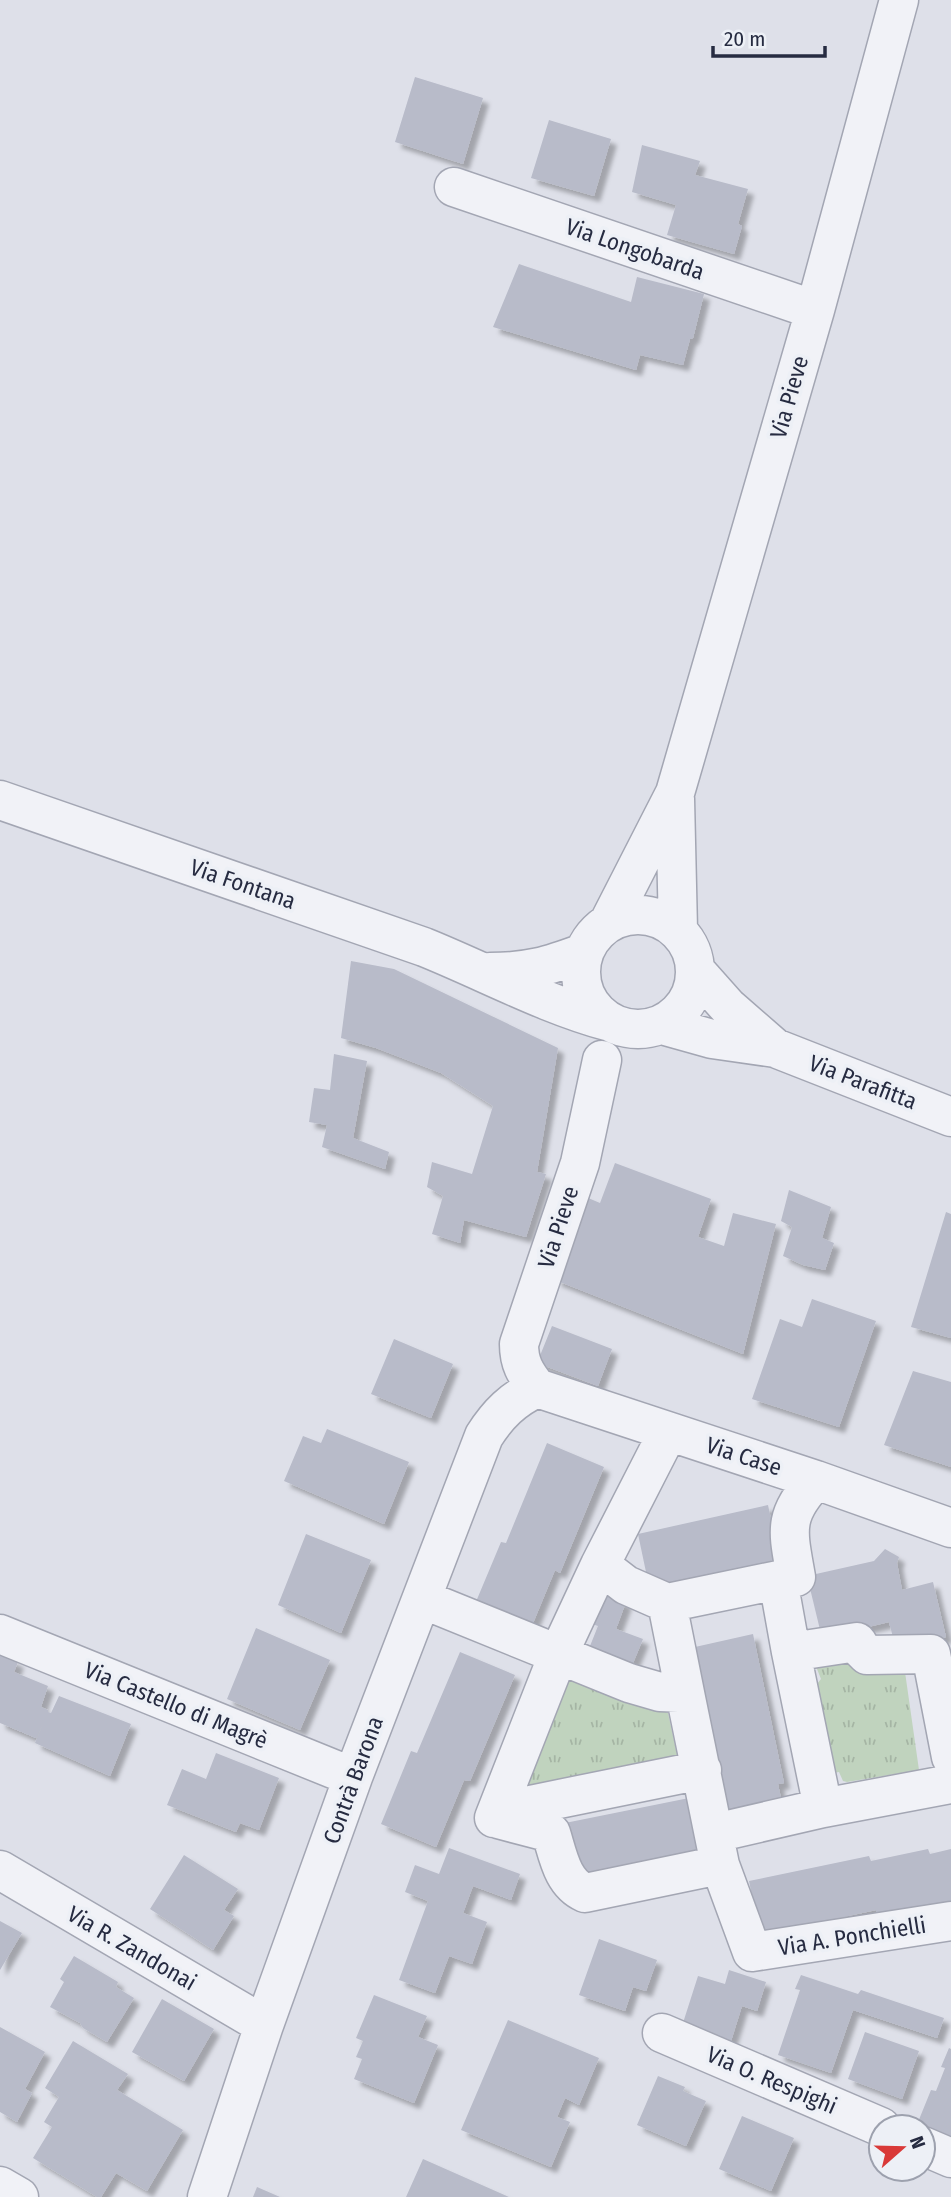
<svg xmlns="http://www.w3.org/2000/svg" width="951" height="2197" viewBox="0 0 951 2197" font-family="'Fira Sans Condensed',sans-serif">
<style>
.park{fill:url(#park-tufts)}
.building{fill:#b8bbc9;filter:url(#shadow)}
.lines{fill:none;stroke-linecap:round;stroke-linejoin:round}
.minor-casing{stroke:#a3a6b3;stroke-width:41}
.minor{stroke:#f1f2f7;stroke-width:38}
.labels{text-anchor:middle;stroke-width:7;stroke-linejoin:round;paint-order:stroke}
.street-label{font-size:23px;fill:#262b41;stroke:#edf0f6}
</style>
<defs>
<pattern id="park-tufts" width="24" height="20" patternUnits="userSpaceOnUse" patternTransform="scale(1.75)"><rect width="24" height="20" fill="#c0d3be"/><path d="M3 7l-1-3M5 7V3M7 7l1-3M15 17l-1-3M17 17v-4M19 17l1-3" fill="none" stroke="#a5b5a4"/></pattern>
<filter id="shadow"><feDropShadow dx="6" dy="6" stdDeviation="2" flood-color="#0004"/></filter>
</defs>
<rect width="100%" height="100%" fill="#dee0e9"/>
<!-- park -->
<path class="park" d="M817,1658L904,1665L919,1770L847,1782L843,1781L839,1772L822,1775L808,1695L821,1679L817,1669Z
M566,1675L668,1713L678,1759L520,1798Z"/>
<!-- building -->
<path class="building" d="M415,77L483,98L463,164L395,142Z
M549,120L611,139L594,196L531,178Z
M642,145L700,161L695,175L748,189L738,224L742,226L734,254L667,235L676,205L632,192Z
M519,264L631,302L637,277L704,294L693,338L690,339L683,365L640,355L636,370L493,327Z
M351,961L394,969L558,1048L537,1172L546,1174L526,1237L464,1220L460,1243L432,1234L443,1196L427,1187L432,1162L472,1174L493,1106L441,1073L376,1048L341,1038Z
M334,1054L367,1061L353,1138L389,1152L385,1169L322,1147L327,1125L309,1122L314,1088L330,1090Z
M615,1163L711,1199L698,1237L724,1246L733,1213L776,1224L743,1354L555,1280L581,1195L600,1203Z
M789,1190L831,1207L822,1238L834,1243L825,1270L803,1265L783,1256L792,1227L781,1221Z
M946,1212L951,1214V1338L911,1327Z
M812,1299L876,1321L839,1427L752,1399L780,1319L802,1327Z
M552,1326L612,1349L598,1386L537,1363Z
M394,1339L453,1364L431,1418L371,1394Z
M913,1371L951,1382V1467L884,1445Z
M327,1429L409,1462L384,1524L284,1481L303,1436L321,1443Z
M547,1443L604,1467L560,1573L555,1570L526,1640L470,1616L501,1542L506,1543Z
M768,1505L780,1562L650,1591L638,1534Z
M306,1534L371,1560L341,1633L278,1605Z
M885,1549L899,1557L897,1563L902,1590L933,1582L946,1637L896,1649L889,1622L822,1638L807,1576L874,1561Z
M604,1593L626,1602L616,1629L643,1639L633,1663L590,1646L598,1626L592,1624Z
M256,1628L330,1660L300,1730L227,1699Z
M753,1634L784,1783L778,1784L782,1803L719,1817L715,1799L726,1795L695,1647Z
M460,1652L515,1675L470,1781L464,1780L436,1847L381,1824L411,1751L417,1753Z
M0,1654L18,1662L14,1672L48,1686L41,1707L48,1710V1712L51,1713L59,1696L131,1724L110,1776L35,1743L43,1724L36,1738L0,1723Z
M216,1753L279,1778L259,1830L240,1823L236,1832L167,1805L182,1769L206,1779Z
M694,1797L705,1855L577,1881L565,1823Z
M449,1848L520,1874L511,1900L473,1886L463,1913L487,1922L472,1964L449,1956L435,1993L399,1980L428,1901L405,1892L415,1865L439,1874Z
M928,1849L930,1854L951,1849V1905L938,1908L936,1904L877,1916L876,1910L760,1935L749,1881L869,1856L871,1861Z
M184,1855L238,1889L224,1910L234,1916L213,1950L150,1909Z
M0,1921L22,1933L0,1970Z
M599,1939L657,1960L646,1991L633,1987L625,2011L579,1995Z
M74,1956L118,1982L116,1987L134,1998L107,2042L83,2028L80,2023L50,2007L64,1982L60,1979Z
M729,1970L766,1982L757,2011L742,2006L731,2041L682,2026L698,1976L725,1984Z
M801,1975L858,1994L861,1990L944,2018L937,2038L853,2010L831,2073L778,2055L800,1990L795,1989Z
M374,1995L427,2016L418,2037L438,2045L414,2103L354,2079L362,2059L356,2057L363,2041L356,2038Z
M162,1999L214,2029L184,2081L132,2052Z
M508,2020L599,2058L579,2105L565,2098L557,2117L570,2122L551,2167L461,2130Z
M0,2027L45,2052L25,2089L32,2093L17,2122L0,2112Z
M865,2032L919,2051L902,2099L848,2079Z
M73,2041L128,2074L117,2090L183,2130L147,2191L116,2173L101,2197H97L33,2158L52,2127L44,2122L59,2097L45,2088Z
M949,2048L951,2049V2137L923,2129V2127H916L931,2090L936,2091L945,2068L941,2067Z
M658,2076L685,2087L683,2091L706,2101L686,2146L637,2125Z
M742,2116L794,2138L771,2191L719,2169Z
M423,2159L509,2197H406Z
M257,2187L280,2197H253Z"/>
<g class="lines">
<defs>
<path id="minor" d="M454,187L815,310
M675,799L678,930
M0,800L424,947C486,972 546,1005 610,1022
M581 972a57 57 0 1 1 114 0a57 57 0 1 1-114 0Z
M609,922L675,793L815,310L899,0
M696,971L728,1007L775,1048
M490,972C529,972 548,966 583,953
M662,1025L712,1039L775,1048L951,1117
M537,1388L816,1480L951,1528
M537,1388C525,1373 519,1363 519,1344L580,1163L602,1060
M668,1432L600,1565L558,1655L494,1818L551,1833C558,1855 562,1883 585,1893L720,1865
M816,1480C782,1516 788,1531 796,1577L778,1580L791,1652L857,1642L861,1649L867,1655L931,1654L951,1757
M600,1565L626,1585L667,1603L685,1693
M422,1599L629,1683L660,1692L685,1693L720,1865L752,1952L951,1921
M667,1603L778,1580
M0,1634L353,1777
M791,1652L823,1808
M494,1818L525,1806L702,1770
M715,1833L823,1808L951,1784
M0,1870L264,2025
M662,2033L881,2127
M923,2146L951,2158
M0,2186L19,2197
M207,2197L264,2025L353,1777L484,1436C498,1414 513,1399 537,1388"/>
</defs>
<!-- minor casing -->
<use href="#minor" class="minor-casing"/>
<!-- minor -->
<use href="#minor" class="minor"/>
</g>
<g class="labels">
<!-- street labels -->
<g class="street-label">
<text transform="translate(635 249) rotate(19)" y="8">Via Longobarda</text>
<text transform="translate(789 397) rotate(-74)" y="8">Via Pieve</text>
<text transform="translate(243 884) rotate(19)" y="8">Via Fontana</text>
<text transform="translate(863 1082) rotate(21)" y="8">Via Parafitta</text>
<text transform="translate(558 1227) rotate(-72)" y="8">Via Pieve</text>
<text transform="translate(744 1456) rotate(18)" y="8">Via Case</text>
<text transform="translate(176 1705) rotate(22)" y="8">Via Castello di Magrè</text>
<text transform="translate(353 1780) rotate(-70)" y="8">Contrà Barona</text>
<text transform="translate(852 1936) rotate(-9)" y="8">Via A. Ponchielli</text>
<text transform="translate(132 1948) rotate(30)" y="8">Via R. Zandonai</text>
<text transform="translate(772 2080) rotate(23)" y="8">Via O. Respighi</text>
</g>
</g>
<!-- north arrow -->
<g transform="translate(902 2148) rotate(70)"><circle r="33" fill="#edf0f6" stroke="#9da1ae" stroke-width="2"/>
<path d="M0-5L12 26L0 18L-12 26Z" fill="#d93938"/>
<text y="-10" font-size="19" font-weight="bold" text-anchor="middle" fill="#262b41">N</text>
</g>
<!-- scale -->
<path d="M713 46v10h112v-10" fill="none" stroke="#262b41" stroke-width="3.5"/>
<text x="724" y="46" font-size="21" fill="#262b41" stroke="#edf0f6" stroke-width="5" paint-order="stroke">20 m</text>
</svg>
